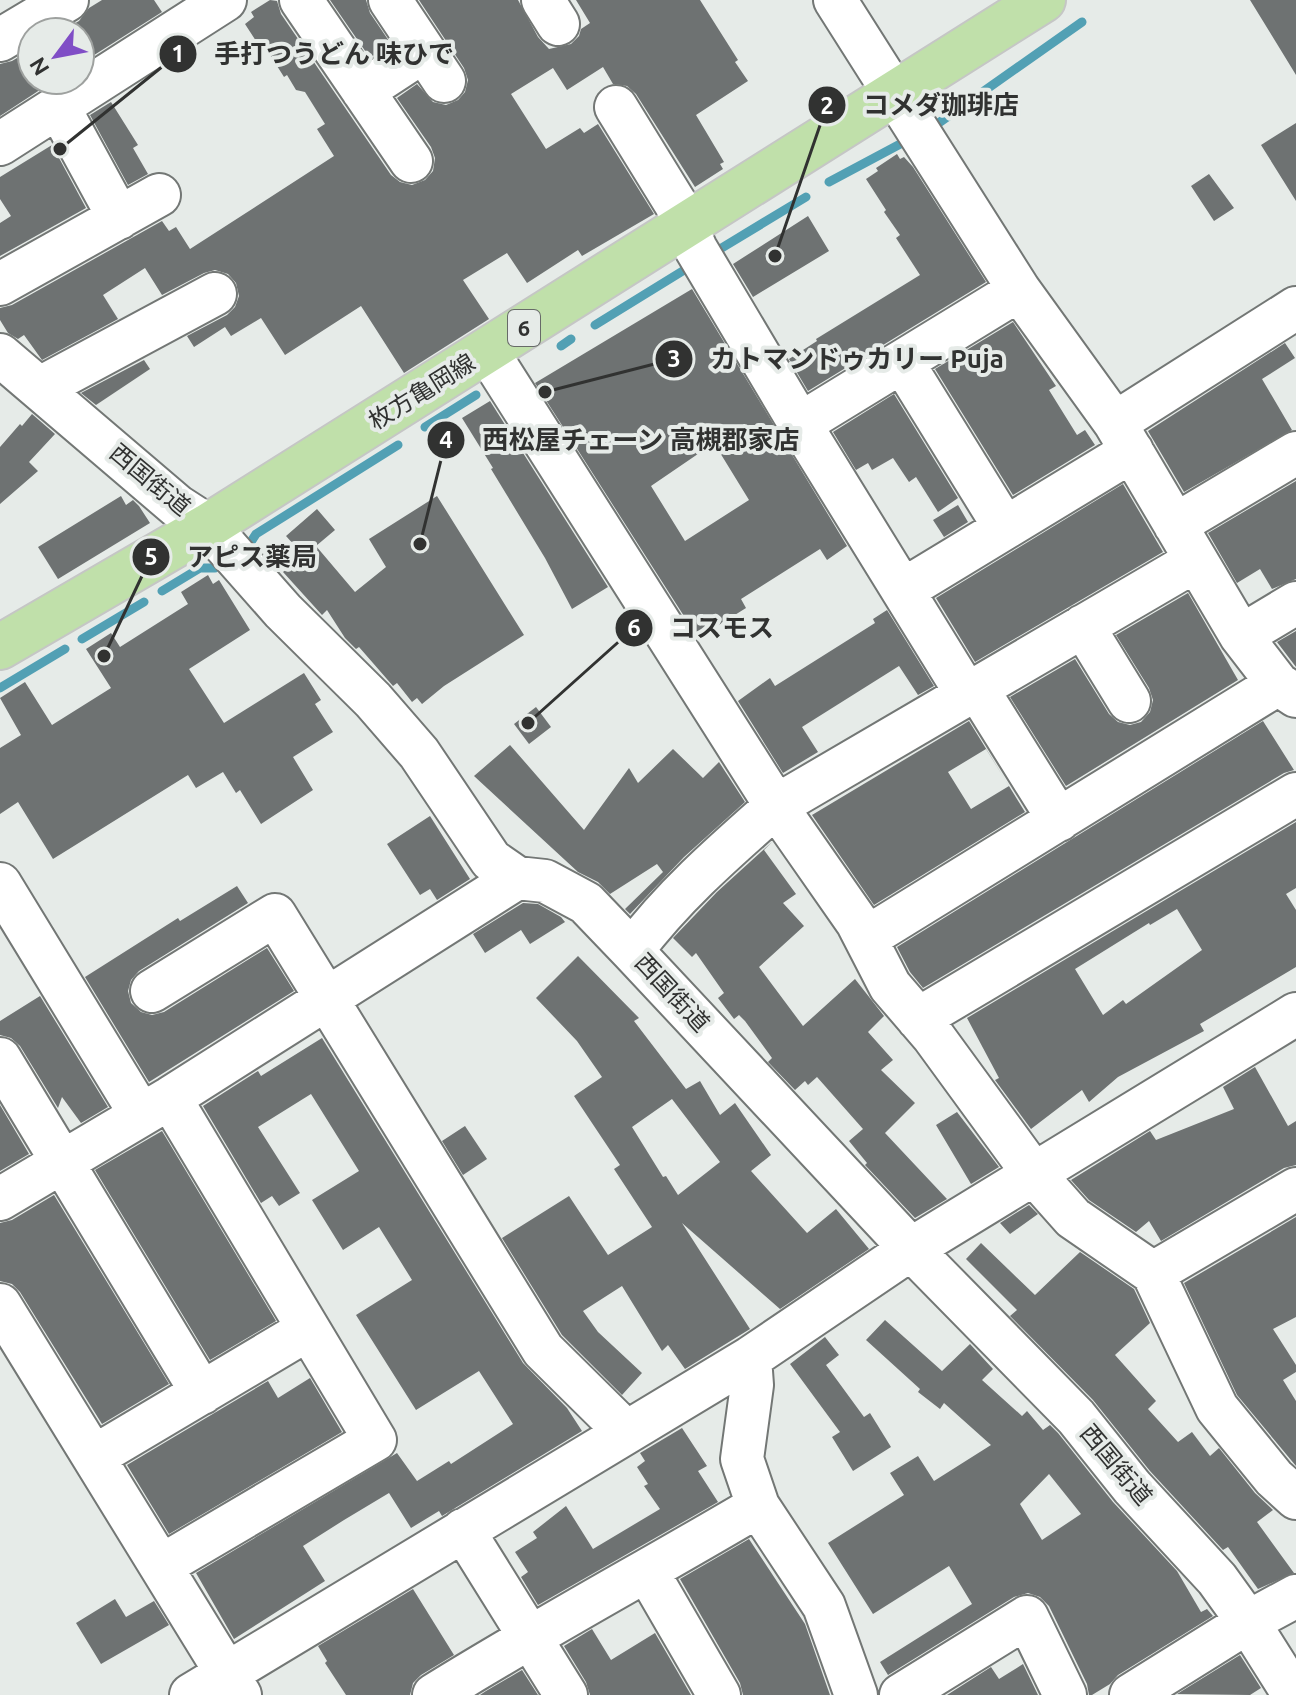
<svg xmlns="http://www.w3.org/2000/svg" width="1296" height="1695" viewBox="0 0 1296 1695" font-family="Ubuntu,'Noto Sans JP',sans-serif">
<style>
.lines{fill:none;stroke-linecap:round;stroke-linejoin:round}
.stream{stroke:#52a0b4;stroke-width:9}
.building{fill:#6e7272;fill-rule:evenodd}
.minor-casing{stroke:#737775;stroke-width:46}
.major-casing{stroke:#c5c6c5;stroke-width:48}
.minor{stroke:#fff;stroke-width:42}
.major{stroke:#c0e0aa;stroke-width:44}
.labels{text-anchor:middle;stroke-width:8;stroke-linejoin:round;paint-order:stroke}
.shield{fill:#e6ebe8;stroke:#676a68;stroke-width:2}
.shield-label{font-size:22px;font-weight:bold;fill:#313231}
.street-label{font-size:24px;fill:#313231;stroke:#e6ebe8}
.leader{fill:none;stroke:#313231;stroke-width:3}
.callout-dot{fill:#313231;stroke:#e6ebe8;stroke-width:3}
.mark-label{font-size:24px;text-anchor:middle;font-weight:bold;fill:#fff}
.callout-label{font-size:26px;text-anchor:middle;font-weight:bold;fill:#313231;stroke:#e6ebe8;stroke-width:8;stroke-linejoin:round;paint-order:stroke}
</style>
<rect width="100%" height="100%" fill="#e6ebe8"/>
<g class="lines">
<!-- stream -->
<path class="stream" d="M933,127L1082,22
M829,182L904,142
M710,255L806,197
M595,325L694,264
M561,346L571,339
M425,427L476,395
M247,548L256,534L398,445
M162,591L200,568H215
M82,639L144,602
M0,688L65,649"/>
</g>
<!-- building -->
<path class="building" d="M102,0H154L162,12L80,64V32H60L79,21L89,8Z
M270,0L277,1L281,14L391,175L400,182L412,185L425,180L433,171L435,158L431,147L397,98L417,84L433,102L446,105L458,100L465,92L468,80L464,68L419,0H518L538,37L549,49L571,44L579,36L581,29L590,23L576,0H700L738,60L735,62L748,81L696,115L724,162L720,164L723,169L695,187L636,94L627,86L613,84L603,67L567,90L553,68L511,94L546,149L580,128L584,133L598,124L654,214L582,256L578,250L527,283L507,253L463,280L489,319L404,373L361,306L285,355L261,318L231,336L225,327L194,347L187,336L227,315L235,307L239,296L236,283L228,274L215,270L204,273L162,295L145,268L103,295L118,319L42,360L24,335L18,339L8,333L0,320V308L12,305L162,221L169,231L176,227L190,249L334,156L317,129L325,124L305,92L296,90L287,75L284,77L260,39L256,41L245,24L254,17L251,12Z
M330,0H366L370,13L391,44L370,58Z
M1250,0H1296V75Z
M32,49V80H55L0,116V64L12,61Z
M111,102L138,145L133,148L148,174L128,185L90,115Z
M1296,123V201L1261,145Z
M52,145L86,208L0,256V223L11,216L0,199V177Z
M897,154L900,159L904,157L913,167L986,282L808,391L789,359L817,341L816,339L920,275L896,238L900,235L884,212L886,210L866,179L878,171L876,168Z
M1209,174L1234,208L1214,221L1191,186Z
M808,216L829,251L753,297L733,264Z
M692,289L847,546L827,560L820,549L741,599L746,608L698,638L535,383ZM714,443L749,500L685,541L651,486Z
M1013,322L1056,386L1049,390L1077,435L1085,430L1095,445L1013,495L935,369Z
M1285,343L1295,358L1262,379L1292,430L1184,492L1148,431Z
M144,360L150,369L96,405L81,393Z
M894,394L958,498L938,512L916,477L909,482L893,458L872,470L868,463L856,470L833,432Z
M490,401L608,587L572,609L545,558L491,469L493,468L462,418Z
M32,414L55,434L29,462L38,471L0,504V447L20,424L22,426Z
M1296,481V579L1272,589L1260,569L1237,583L1208,533Z
M1123,484L1163,552L975,662L936,598Z
M121,496L126,505L133,500L139,506L150,523L58,579L38,547Z
M437,496L524,635L444,686L422,704L417,698L412,702L397,683L393,686L359,647L356,649L345,638L327,610L322,615L283,572L303,555L286,536L317,509L335,530L316,546L355,592L386,567L369,539Z
M958,505L968,522L944,537L933,520Z
M208,575L213,584L219,580L250,630L189,669L224,723L304,673L321,700L315,704L333,732L293,757L313,790L261,824L240,790L236,793L223,772L196,788L188,775L53,859L18,802L0,814V748L21,735L0,698L25,682L52,725L111,688L86,649L111,633L120,647L188,604L181,592Z
M1188,593L1238,680L1066,786L1010,697L1075,659L1109,714L1118,722L1130,725L1141,722L1150,712L1153,700L1149,688L1116,635Z
M887,610L934,686L918,695L899,666L802,727L818,752L783,773L738,701L770,678L775,686L875,623L873,619Z
M1296,631V667L1277,642Z
M536,707L551,727L529,744L514,724Z
M969,721L1025,812L874,905L812,815ZM986,749L1009,786L971,809L948,772Z
M1263,721L1294,770L1284,773L923,988L910,972L897,947Z
M510,745L584,830L629,768L638,783L673,749L703,778L719,762L745,802L684,857L630,914L625,909L663,872L657,864L610,894L598,882L578,872L474,776Z
M430,816L470,879L437,900L430,889L420,895L387,844Z
M1296,822V888L1286,894L1296,910V967L1200,1024L1204,1031L1118,1077L1089,1102L1082,1090L1031,1129L995,1080L999,1078L967,1018ZM1177,909L1202,950L1126,1004L1123,1000L1103,1015L1075,969L1149,923L1150,925Z
M772,842L764,850L796,894L783,903L804,926L759,967L803,1026L855,979L884,1016L868,1032L893,1060L881,1070L915,1103L885,1133L947,1199L915,1218L865,1165L867,1163L849,1141L863,1129L817,1077L808,1085L805,1081L795,1090L768,1062L772,1058L745,1021L739,1015L734,1019L718,998L724,993L696,953L692,957L673,938L717,892Z
M237,886L248,903L139,971L131,980L128,991L131,1003L141,1012L152,1015L164,1012L267,948L294,991L149,1082L85,977L178,918L180,921Z
M523,903L538,904L561,917L565,922L530,944L521,930L485,953L473,934Z
M578,956L639,1018L634,1021L686,1089L700,1081L720,1115L735,1103L771,1155L751,1171L807,1233L836,1209L869,1249L780,1309L682,1223L750,1329L685,1369L668,1345L662,1351L622,1286L583,1311L598,1332L642,1373L622,1395L562,1335L502,1238L569,1196L608,1255L652,1227L614,1169L620,1165L574,1096L602,1077L577,1041L536,998ZM672,1099L720,1162L678,1195L666,1176L663,1177L632,1127Z
M40,996L108,1107L81,1123L62,1097L58,1108L20,1046L11,1038L0,1035V1021Z
M322,1038L523,1363L567,1408L582,1431L442,1516L439,1511L411,1528L389,1493L344,1520L303,1546L325,1581L234,1639L196,1573L397,1453L417,1481L449,1461L451,1464L513,1424L479,1371L416,1410L356,1315L412,1280L379,1227L343,1250L312,1200L359,1171L311,1094L258,1127L300,1193L279,1206L272,1196L261,1203L203,1106L258,1071L261,1076Z
M1255,1067L1288,1126L1296,1121V1165L1284,1168L1161,1241L1149,1221L1136,1232L1089,1200L1071,1180L1150,1131L1156,1140L1234,1109L1223,1087Z
M0,1105L29,1154L0,1171Z
M957,1112L999,1167L971,1184L936,1125Z
M465,1126L487,1159L463,1175L442,1141Z
M162,1131L276,1321L210,1360L95,1170Z
M54,1195L169,1384L102,1424L20,1292L12,1284L0,1281V1223L12,1220Z
M1029,1205L1038,1214L1010,1234L1000,1223Z
M1296,1217V1317L1273,1329L1296,1365V1372L1283,1380L1296,1401V1466L1237,1395L1184,1283Z
M981,1243L1035,1295L1080,1252L1134,1289L1150,1323L1115,1355L1156,1401L1148,1409L1178,1442L1192,1432L1210,1456L1219,1448L1255,1493L1273,1510L1257,1522L1294,1573L1258,1589L1228,1547L1223,1550L1150,1471L1093,1400L1010,1316L1017,1310L966,1259Z
M885,1320L942,1371L970,1344L993,1369L982,1380L1022,1416L1027,1411L1043,1430L1050,1425L1058,1433L1113,1502L1177,1571L1201,1612L1207,1609L1213,1616L1118,1675L1110,1684L1092,1695H1089L1087,1684L1049,1606L1040,1597L1028,1593L1014,1597L888,1675L880,1662L972,1604L949,1566L873,1614L828,1543L904,1495L890,1473L918,1456L934,1481L991,1445L944,1403L940,1409L918,1392L920,1389L866,1340ZM1049,1474L1081,1514L1042,1540L1020,1504Z
M825,1337L839,1355L826,1365L864,1417L870,1413L891,1447L853,1471L832,1437L840,1432L790,1364Z
M310,1378L342,1432L169,1534L127,1465L268,1381L278,1398Z
M682,1428L707,1466L698,1471L718,1502L538,1605L521,1577L528,1572L515,1552L537,1538L533,1532L566,1506L593,1549L660,1509L644,1486L648,1484L637,1467L645,1461L640,1453Z
M749,1539L805,1624L830,1695H743L740,1683L680,1579Z
M413,1589L454,1655L421,1675L413,1683L410,1695H346L325,1663L327,1661L318,1646Z
M115,1599L126,1617L154,1601L169,1625L101,1664L76,1623Z
M592,1629L611,1660L655,1633L691,1695H590L586,1682L564,1646Z
M1240,1655L1261,1688L1250,1695L1177,1694Z
M1023,1664L1038,1695H947L991,1667L999,1679Z
M522,1670L538,1695H480L486,1691Z"/>
<g class="lines">
<defs>
<path id="minor" d="M301,0L411,161
M390,0L444,81
M543,0L558,24
M835,0L1019,290L1115,423L1241,636L1278,684L1296,696
M0,40L67,0
M363,91L424,51
M58,106L119,218
M616,107L677,206L696,249L800,424L966,693
M0,144L225,0
M0,284L159,195
M487,351L776,806L857,922L890,986L933,1036L1033,1173L1073,1218L1153,1273L1217,1408L1274,1478L1296,1498
M0,355L177,506L208,526L283,611L373,700L419,753L491,860L517,878L545,881L586,903L632,951L911,1249L1076,1417L1132,1487L1217,1579L1248,1622L1294,1695
M903,363L1005,528
M40,388L215,294
M1115,423L1296,308
M800,424L1019,290
M1175,525L1296,453
M903,590L1132,451
M1083,626L1129,701
M1241,636L1296,603
M976,687L1059,820
M0,884L141,1115
M866,938L1278,684
M632,951C673,896 725,851 776,806L1195,561
M152,991L275,915L543,1350L626,1432
M918,1019L1296,794
M0,1059L202,1393
M0,1199L170,1098L517,878
M1153,1273L1296,1189
M0,1305L240,1695
M750,1358L752,1385L742,1459L758,1506L824,1606L856,1695
M95,1456L307,1330
M463,1530L566,1695
M161,1566L375,1440L170,1098
M647,1571L719,1695
M191,1695L750,1358L911,1249L1296,1014
M434,1695C540,1629 650,1570 758,1506
M901,1695L1027,1617L1065,1695
M1131,1695L1248,1622L1296,1596"/>
<path id="major" d="M0,647L208,526L1043,0"/>
</defs>
<!-- minor casing -->
<use href="#minor" class="minor-casing"/>
<!-- major casing -->
<use href="#major" class="major-casing"/>
<!-- minor -->
<use href="#minor" class="minor"/>
<!-- major -->
<use href="#major" class="major"/>
</g>
<g class="labels">
<!-- shield labels -->
<rect class="shield" x="508" y="310" width="32" height="36" rx="6"/>
<g class="shield-label">
<text x="524" y="336">6</text>
</g>
<!-- street labels -->
<g class="street-label">
<text transform="translate(422 392) rotate(-32)" y="8">枚方亀岡線</text>
<text transform="translate(150 480) rotate(40)" y="8">西国街道</text>
<text transform="translate(672 993) rotate(47)" y="8">西国街道</text>
<text transform="translate(1116 1465) rotate(50)" y="8">西国街道</text>
</g>
</g>
<!-- callouts -->
<path class="leader" d="M60 149L178 54M775 256L827 105M545 392L674 359M420 544L446 440M104 656L151 557M528 723L634 628"/>
<g class="callout-dot">
<circle cx="60" cy="149" r="8"/>
<circle cx="775" cy="256" r="8"/>
<circle cx="545" cy="392" r="8"/>
<circle cx="420" cy="544" r="8"/>
<circle cx="104" cy="656" r="8"/>
<circle cx="528" cy="723" r="8"/>
<circle cx="178" cy="54" r="20"/>
<circle cx="827" cy="105" r="20"/>
<circle cx="674" cy="359" r="20"/>
<circle cx="446" cy="440" r="20"/>
<circle cx="151" cy="557" r="20"/>
<circle cx="634" cy="628" r="20"/>
</g>
<g class="mark-label">
<text x="178" y="62">1</text>
<text x="827" y="114">2</text>
<text x="674" y="367">3</text>
<text x="446" y="448">4</text>
<text x="151" y="565">5</text>
<text x="634" y="636">6</text>
</g>
<g class="callout-label">
<text x="334" y="63">手打つうどん 味ひで</text>
<text x="941" y="114">コメダ珈琲店</text>
<text x="857" y="368">カトマンドゥカリー Puja</text>
<text x="641" y="449">西松屋チェーン 高槻郡家店</text>
<text x="252" y="566">アピス薬局</text>
<text x="722" y="637">コスモス</text>
</g>
<!-- north arrow -->
<g transform="translate(56 56) rotate(238)"><circle r="38" fill="#e6ebe8" stroke="#9ea19f" stroke-width="2"/>
<path d="M0-6L14 30L0 20L-14 30Z" fill="#804ec6"/>
<text y="-12" font-size="22" font-weight="bold" text-anchor="middle" fill="#313231">N</text>
</g>
</svg>
